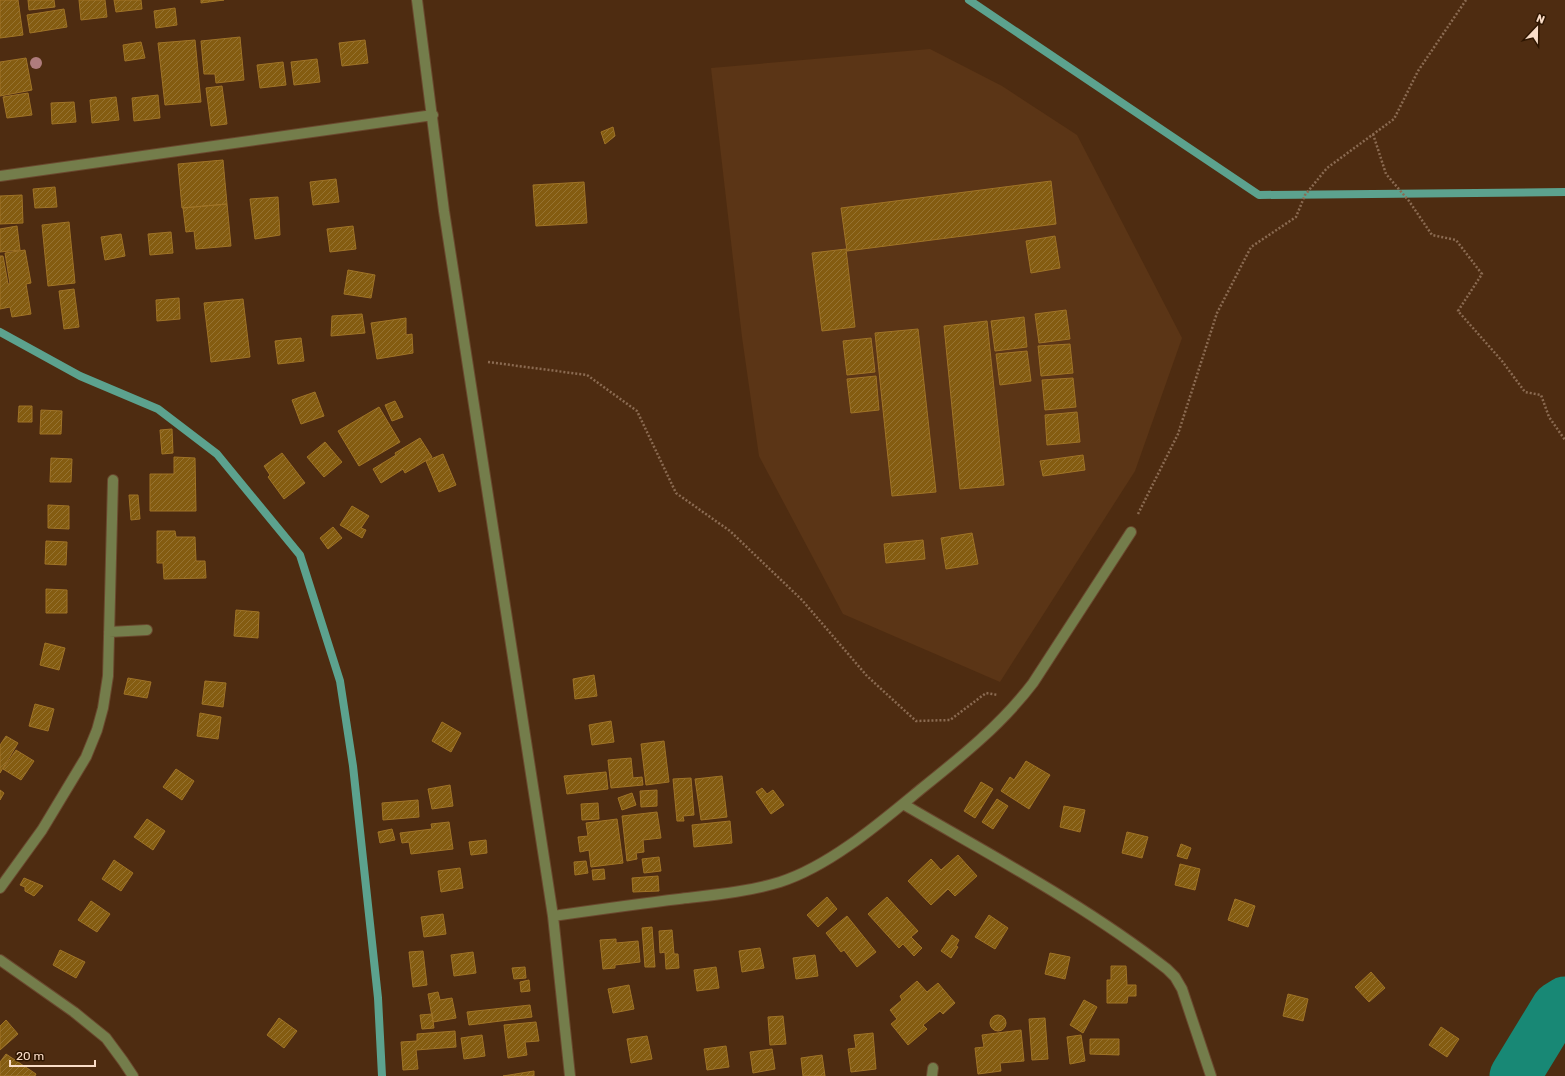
<svg xmlns="http://www.w3.org/2000/svg" width="1565" height="1076" viewBox="0 0 1565 1076" font-family="Rubik,sans-serif">
<style>
.built{fill:#5b3516}
.lines{fill:none;stroke-linecap:round;stroke-linejoin:round}
.stream{stroke:#5ca28e;stroke-width:8}
.river{stroke:#188875;stroke-width:51}
.building{fill:url(#building-hatch);stroke:#9f7327}
.minor-casing{stroke:#6a482e;stroke-width:12}
.path{stroke:#8b6b52;stroke-width:2.5;stroke-dasharray:2 2;stroke-linecap:butt}
.minor{stroke:#747d4b;stroke-width:10}
.tree{fill:#af7c7c}
</style>
<defs>
<pattern id="building-hatch" width="6" height="6" patternUnits="userSpaceOnUse"><rect width="6" height="6" fill="#845c11"/><path d="M-1 1l2-2M0 6l6-6M5 7l2-2" fill="none" stroke="#967332"/></pattern>
</defs>
<rect width="100%" height="100%" fill="#4e2c11"/>
<!-- built -->
<path class="built" d="M930,49L1002,86L1077,135L1182,338L1135,471L1000,682L843,614L759,456L742,337L711,68Z"/>
<g class="lines">
<!-- stream -->
<path class="stream" d="M969,0L1259,195L1565,192
M0,332L80,376L158,409L217,454L300,555L340,681L353,766L378,998L382,1076"/>
<!-- river -->
<path class="river" d="M1515,1076L1557,1007L1565,1002"/>
</g>
<!-- building -->
<path class="building" d="M0,0H18L23,35L0,38Z
M28,0H54L55,7L29,10Z
M79,0H105L107,17L81,20Z
M114,0H141L142,9L116,12Z
M201,0H224L201,3Z
M175,8L177,25L156,28L154,11Z
M64,9L67,27L30,33L27,15Z
M240,37L244,80L216,83L215,74H204L201,41Z
M195,40L201,102L165,105L158,43Z
M365,40L368,63L342,66L339,43Z
M141,42L145,58L125,61L123,45Z
M26,58L32,90L0,96V62Z
M317,59L320,82L294,85L291,62Z
M283,62L286,85L260,88L257,65Z
M222,86L227,124L211,126L206,88Z
M28,93L32,115L7,118L3,97Z
M158,95L160,118L134,121L132,98Z
M116,97L119,120L92,123L90,100Z
M74,102L76,122L52,124L51,103Z
M613,127L615,136L605,144L601,132Z
M223,160L227,204L182,208L178,164Z
M336,179L339,202L313,205L310,182Z
M1051,181L1056,224L847,251L841,208Z
M584,182L587,223L536,226L533,185Z
M55,187L57,207L35,208L33,189Z
M22,195L23,223L0,224V196Z
M278,197L280,235L255,239L250,199Z
M227,204L231,246L196,249L194,231L186,232L183,208Z
M69,222L75,283L48,286L42,225Z
M17,226L20,250L0,252V229Z
M353,226L356,249L330,252L327,229Z
M171,232L173,253L150,255L148,234Z
M121,234L125,256L105,260L101,237Z
M1055,236L1060,268L1031,273L1026,241Z
M846,249L855,327L822,331L812,253Z
M25,250L31,283L26,284L31,314L12,317L10,307L0,309V256H3L8,284H10L5,253Z
M348,270L375,275L371,298L344,294Z
M74,289L79,327L64,329L59,291Z
M179,298L180,319L157,321L156,300Z
M243,299L250,357L211,362L204,303Z
M1066,310L1070,339L1039,343L1035,314Z
M362,314L365,333L331,336L332,316Z
M1024,317L1027,347L995,351L991,321Z
M406,318V335L412,334L413,353L377,359L371,323Z
M987,321L1004,485L960,489L944,326Z
M918,329L936,492L892,496L875,333Z
M301,338L304,361L278,364L275,341Z
M871,338L875,372L847,375L843,341Z
M1070,344L1073,373L1041,376L1038,346Z
M1027,351L1031,381L1000,385L996,354Z
M876,376L879,410L851,413L847,379Z
M1073,378L1076,407L1045,410L1042,380Z
M315,392L324,416L301,424L292,400Z
M395,401L403,417L392,421L385,405Z
M19,406H32V422H18Z
M379,407L400,442L359,466L338,431Z
M41,410L62,411L61,434H40Z
M1077,412L1080,442L1047,445L1045,415Z
M172,429L173,453L162,454L160,430Z
M420,438L432,457L405,473L403,469L381,483L373,469L396,455L395,453Z
M325,442L342,462L324,477L307,457Z
M282,453L305,483L284,499L268,477L270,475L264,466Z
M443,454L456,485L439,492L426,461Z
M1083,455L1085,470L1043,476L1040,461Z
M174,457L195,458L196,511H150V474H174Z
M51,458L72,459L71,482H50Z
M129,495H138L140,519L131,520Z
M48,505L69,506V529L48,528Z
M352,506L369,516L361,528L366,530L362,538L340,525Z
M333,527L342,538L328,549L320,538Z
M157,531H175L176,537H195L196,561H205L206,578L164,579L163,563H157Z
M972,533L978,564L946,569L941,538Z
M923,540L925,559L886,563L884,544Z
M46,541L67,542L66,565L45,564Z
M46,589L67,590V613H46Z
M236,610L259,612L258,638L234,636Z
M45,643L65,648L59,670L40,665Z
M594,675L597,696L575,699L573,679Z
M128,678L151,682L147,698L124,694Z
M205,681L226,683L223,707L202,704Z
M35,704L54,709L48,731L29,726Z
M200,713L221,717L218,739L197,736Z
M611,721L614,742L592,745L589,725Z
M442,722L461,733L451,752L432,741Z
M6,736L18,743L0,773V745Z
M664,741L669,782L646,785L641,744Z
M16,750L34,761L21,780L3,769Z
M631,758L633,778L642,777L643,785L611,788L608,760Z
M1026,761L1050,775L1029,809L1001,791L1010,777L1014,780Z
M176,769L194,781L182,800L163,787Z
M606,772L608,789L567,794L564,776Z
M722,776L727,817L701,820L695,779Z
M691,778L694,815L683,816L684,821H677L673,779Z
M981,782L993,789L975,818L964,811Z
M450,785L453,806L432,809L428,789Z
M762,788L767,794L773,790L784,805L771,814L756,792Z
M0,790L4,793L0,800Z
M657,790V806L641,807L640,791Z
M632,793L636,805L622,810L618,798Z
M997,799L1008,806L993,829L982,822Z
M418,800L419,817L383,820L382,803Z
M598,803L599,819L582,820L581,804Z
M1064,806L1085,810L1080,832L1060,827Z
M657,812L661,838L643,840L644,852L636,853L637,859L627,861L622,816Z
M147,819L165,831L153,850L134,837Z
M617,819L623,863L591,867L589,850L580,852L578,837L588,836L586,823Z
M730,821L732,843L694,847L692,825Z
M449,822L453,849L411,854L409,842L402,843L400,833L432,829L431,824Z
M392,829L395,840L380,843L378,832Z
M1127,832L1148,837L1142,858L1122,853Z
M486,840L487,853L471,855L469,842Z
M1181,844L1191,848L1187,859L1177,856Z
M958,855L977,876L955,896L948,889L931,905L908,881L931,859L941,870Z
M659,857L661,871L644,873L642,859Z
M114,860L133,873L121,891L102,879Z
M586,861L588,873L575,875L574,862Z
M1180,864L1200,869L1195,890L1175,885Z
M460,868L463,888L441,892L438,871Z
M604,869L605,879L593,880L592,870Z
M658,876L659,891L633,892L632,878Z
M24,878L43,886L34,896L25,891V887L20,885Z
M827,897L837,909L818,927L807,915Z
M887,897L918,931L911,937L922,948L914,956L903,944L899,948L868,914Z
M1235,899L1255,906L1248,927L1228,920Z
M91,901L110,914L97,932L78,920Z
M443,914L446,934L424,937L421,917Z
M989,915L1008,928L995,949L975,937Z
M847,916L876,952L857,967L844,950L841,952L826,933Z
M652,927L655,967H645L642,928Z
M672,930L674,954H678L679,968L666,969L665,952L660,953L659,931Z
M952,935L959,940L956,946L958,947L951,958L941,951Z
M616,939V943L638,941L640,962L615,965V968L603,969L600,940Z
M760,948L764,968L742,972L739,951Z
M60,950L85,962L76,978L53,965Z
M423,951L427,985L413,987L409,952Z
M473,952L476,973L454,976L451,955Z
M1050,953L1070,957L1065,979L1045,974Z
M815,955L818,976L796,979L793,958Z
M1111,966H1126L1127,985H1136V996H1128L1127,1003H1107V980H1111Z
M525,967L526,978L514,979L512,968Z
M716,967L719,988L697,991L694,970Z
M1371,972L1385,988L1369,1002L1355,987Z
M529,980L530,991L521,992L520,982Z
M917,981L927,992L938,983L955,1003L943,1014L940,1011L923,1025L927,1029L908,1045L891,1024L897,1019L890,1010L902,1000L900,996Z
M629,985L634,1009L613,1013L608,989Z
M438,992L440,1000L452,998L456,1018L433,1022L428,994Z
M1288,994L1308,999L1303,1021L1283,1016Z
M1084,1000L1097,1007L1083,1033L1070,1025Z
M530,1005L532,1017L469,1025L467,1012Z
M432,1014L434,1028L422,1029L420,1015Z
M990 1023a8 8 0 1 1 16 0a8 8 0 1 1-16 0Z
M783,1016L786,1044L770,1045L768,1017Z
M279,1018L297,1031L284,1048L267,1035Z
M1045,1018L1048,1059L1032,1060L1029,1019Z
M6,1020L18,1034L0,1050V1026Z
M536,1022L539,1041L525,1042L527,1055L508,1058L504,1025Z
M1441,1027L1459,1039L1447,1057L1429,1045Z
M1021,1030L1024,1061L1000,1063L1001,1071L978,1074L975,1048L984,1047L982,1035Z
M455,1031L456,1047L416,1050L418,1069L403,1070L401,1042L417,1041V1034Z
M873,1033L876,1069L851,1072L848,1049L856,1048L854,1035Z
M482,1035L485,1056L464,1059L461,1038Z
M1081,1035L1085,1061L1070,1064L1067,1037Z
M647,1036L652,1059L631,1063L627,1039Z
M1090,1039H1119V1055L1090,1054Z
M726,1046L729,1067L707,1070L704,1049Z
M772,1049L775,1069L753,1073L750,1052Z
M6,1054L36,1074L35,1076H0V1062Z
M822,1055L825,1076H803L801,1058Z
M534,1071V1076H503Z"/>
<g class="lines">
<defs>
<path id="minor" d="M417,0L444,211L553,916L570,1076
M0,176L433,115
M109,632L147,630
M903,804C992,856 1085,905 1167,969L1175,977L1182,989L1211,1076
M0,888L42,830L86,757L97,730L103,708L108,676L113,480
M553,916C595,910 637,904 679,899C713,895 747,892 780,882C830,866 881,822 921,789C961,757 1002,724 1033,683L1131,532
M0,960L74,1012L106,1038L123,1061L133,1076
M932,1076L933,1068"/>
</defs>
<!-- minor casing -->
<use href="#minor" class="minor-casing"/>
<!-- path -->
<path class="path" d="M1373,134L1386,174L1409,201L1432,235L1456,240L1482,274L1458,311L1502,361L1525,392L1541,395L1549,417L1565,440
M488,362L587,375L637,411L676,493L730,531L802,600L867,676L916,721L950,720L986,693L998,695
M1138,514L1178,434L1217,313L1251,247L1296,217L1305,195L1327,168L1394,119L1418,71L1466,0"/>
<!-- minor -->
<use href="#minor" class="minor"/>
</g>
<!-- trees -->
<circle class="tree" cx="36" cy="63" r="6"/>
<!-- north arrow -->
<g transform="translate(1537 28) rotate(22)" stroke="#2f1601" stroke-width="3" paint-order="stroke">
<path d="M0-3L7 15L0 10L-7 15Z" fill="#faddc8"/>
<text y="-6" font-size="11" font-weight="bold" text-anchor="middle" fill="#faddc8">N</text>
</g>
<!-- scale -->
<path d="M10 1060v6h85v-6" fill="none" stroke="#faddc8" stroke-width="2"/>
<text x="16" y="1060" font-size="12" fill="#faddc8" stroke="#2f1601" stroke-width="3" paint-order="stroke">20 m</text>
</svg>
